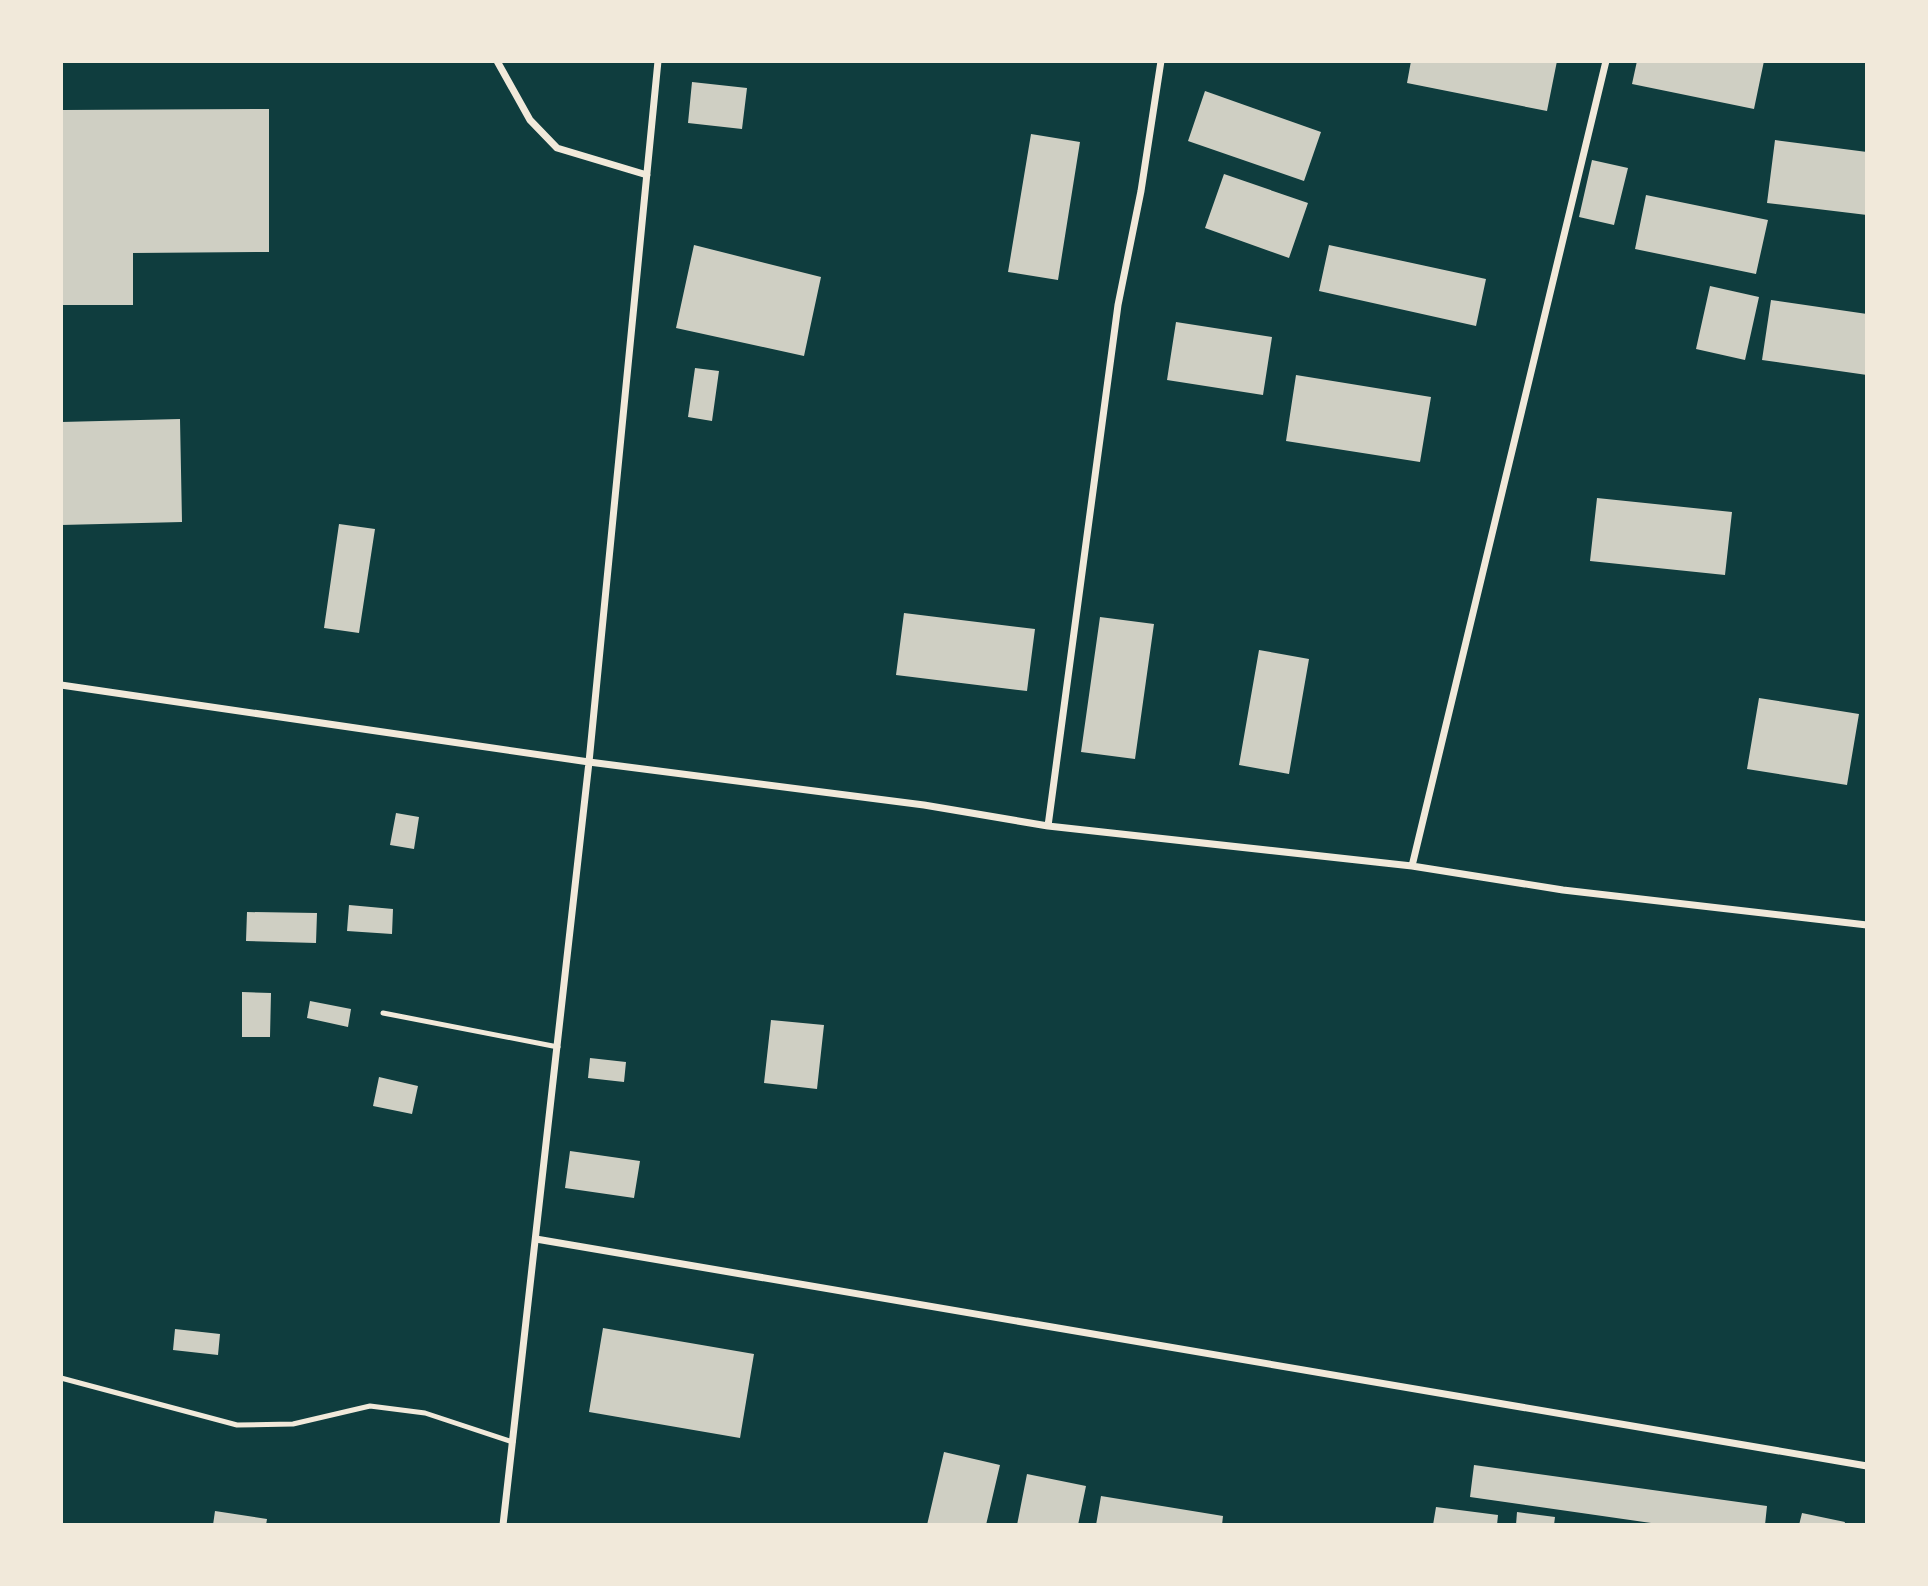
<svg xmlns="http://www.w3.org/2000/svg" width="1928" height="1586" viewBox="0 0 1928 1586" font-family="'Noto Sans',sans-serif">
<style>
.building{fill:#cfcfc3}
.lines{fill:none;stroke-linecap:round;stroke-linejoin:round}
.service{stroke:#f1e9da;stroke-width:5}
.minor{stroke:#f1e9da;stroke-width:7}
</style>
<rect width="100%" height="100%" fill="#0f3d3e"/>
<!-- building -->
<path class="building" d="M1411,61H1557L1547,111L1407,83Z
M1637,61H1764L1754,109L1632,84Z
M692,82L747,88L742,129L688,123Z
M1205,91L1321,132L1304,181L1188,141Z
M269,109V252L133,253V305H61V110Z
M1031,134L1080,142L1058,280L1008,272Z
M1775,140L1867,152V215L1767,203Z
M1592,160L1628,168L1614,225L1579,217Z
M1224,174L1308,203L1289,258L1205,228Z
M1646,195L1768,220L1756,274L1635,249Z
M694,245L821,277L804,356L676,328Z
M1329,245L1486,279L1476,326L1319,291Z
M1710,286L1759,297L1745,360L1696,349Z
M1771,300L1867,314V375L1762,360Z
M1176,322L1272,337L1263,395L1167,380Z
M695,368L719,371L712,421L688,417Z
M1296,375L1431,397L1420,462L1286,441Z
M180,419L182,522L61,525V422Z
M1597,498L1732,512L1725,575L1590,561Z
M339,524L375,529L359,633L324,628Z
M904,613L1035,629L1027,691L896,675Z
M1100,617L1154,624L1135,759L1081,752Z
M1259,650L1309,659L1289,774L1239,765Z
M1759,698L1859,714L1847,785L1747,769Z
M396,813L419,817L414,849L390,845Z
M349,905L393,909L392,934L347,931Z
M247,912L317,913L316,943L246,941Z
M242,992L271,993L270,1037H242Z
M310,1001L351,1009L348,1027L307,1018Z
M771,1020L824,1025L817,1089L764,1083Z
M590,1058L626,1062L624,1082L588,1078Z
M379,1077L418,1086L412,1114L373,1106Z
M570,1151L640,1161L634,1198L565,1188Z
M603,1328L754,1354L740,1438L589,1412Z
M175,1329L220,1334L218,1355L173,1350Z
M944,1452L1000,1465L986,1525H927Z
M1474,1465L1767,1506L1765,1525H1665L1470,1497Z
M1027,1474L1086,1486L1078,1525H1017Z
M1101,1496L1223,1516L1222,1525H1096Z
M1436,1507L1498,1515L1497,1525H1433Z
M215,1511L267,1519L266,1525H213Z
M1517,1512L1555,1517L1554,1525H1516Z
M1802,1513L1845,1522L1844,1525H1799Z"/>
<g class="lines">
<!-- service -->
<path class="service" d="M383,1013L558,1047
M61,1378L237,1425L293,1424L370,1406L425,1413L513,1442"/>
<!-- minor -->
<path class="minor" d="M497,61L530,120L557,148L647,175
M61,685L589,762L924,805L1048,826L1412,866L1563,890L1867,925
M1048,826L1118,305L1141,191L1161,61
M1412,866L1606,61
M536,1239L1867,1466
M503,1525L589,762L658,61"/>
</g>
<!-- border -->
<rect width="1928" height="1586" fill="none" stroke="#f1e9da" stroke-width="126"/>
</svg>
